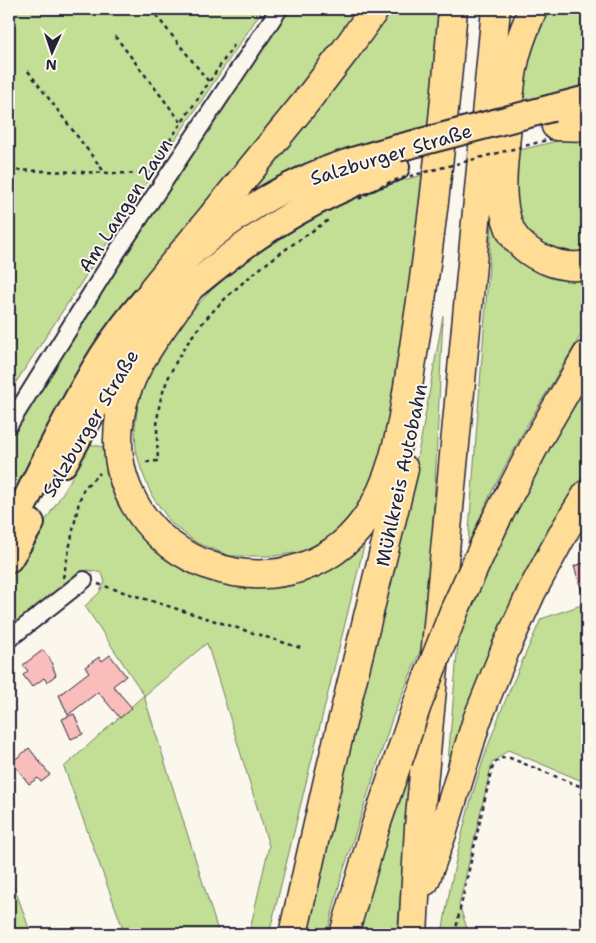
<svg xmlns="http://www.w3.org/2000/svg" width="596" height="943" viewBox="0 0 596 943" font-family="'Shantell Sans',sans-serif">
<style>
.green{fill:#c3de95;stroke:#728068}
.building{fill:#f9bdbb;stroke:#22223b}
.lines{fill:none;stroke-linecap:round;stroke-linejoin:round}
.minor-casing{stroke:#22223b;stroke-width:20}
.primary-casing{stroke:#22223b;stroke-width:30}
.motorway-casing{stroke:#22223b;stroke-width:31}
.path{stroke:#22223b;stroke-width:2.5;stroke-dasharray:4 4;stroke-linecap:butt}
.minor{stroke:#fbf7ec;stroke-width:16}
.primary{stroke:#ffdd96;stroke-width:26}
.motorway{stroke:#ffdd96;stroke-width:28}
.primary-bridge-casing{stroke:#22223b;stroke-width:30;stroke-linecap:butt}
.motorway-bridge-casing{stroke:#22223b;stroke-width:31;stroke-linecap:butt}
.path-bridge{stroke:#22223b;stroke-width:2.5;stroke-dasharray:4 4;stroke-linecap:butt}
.primary-bridge{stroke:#ffdd96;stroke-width:26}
.motorway-bridge{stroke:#ffdd96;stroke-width:28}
.labels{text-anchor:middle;stroke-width:4;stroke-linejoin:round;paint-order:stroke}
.street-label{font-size:19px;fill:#22223b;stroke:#fbf7ec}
</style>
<rect width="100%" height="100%" fill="#fbf7ec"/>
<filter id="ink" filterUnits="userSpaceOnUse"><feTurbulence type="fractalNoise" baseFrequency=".02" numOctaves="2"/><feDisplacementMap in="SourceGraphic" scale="10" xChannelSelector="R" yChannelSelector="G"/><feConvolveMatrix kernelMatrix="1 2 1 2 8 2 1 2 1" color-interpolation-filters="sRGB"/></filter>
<g filter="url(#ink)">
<!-- green -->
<path class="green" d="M9,9H263L149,179L9,393Z
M289,9H358L330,51L9,510V439L87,315Z
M383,9H441L431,128L229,211Z
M541,9H587V88L518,105Z
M557,141H573L587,144V250L578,252L546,247L529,235L515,218L512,152Z
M423,175L402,362L383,449L363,501L332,535L301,552L274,556H230L197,543L172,524L152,496L141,469L136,450L135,427L138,403L145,384L160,353L180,324L211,290L258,249L307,218L365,190Z
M493,210L514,256L537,272L566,280L587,277V325L527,425L492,491L468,544Z
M443,316L428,632L392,719L341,878L327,934H304L383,607L421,439Z
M587,372V474L538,557L447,774L460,618Z
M89,444L109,448L113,473L220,578L358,543L364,546L269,934H249L269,846L207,643L144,696L219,934H125L64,767L144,695L85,606L99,593L105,582L102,573L88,570L76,574L9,629V579L69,483Z
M587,603V783L508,750L492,763L459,905L469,934H442C452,872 466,809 487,749C502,705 522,662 541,619Z
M405,771L411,775L397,934H352Z
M9,872L31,934H9Z"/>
<!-- building -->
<path class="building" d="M587,562V598H584L574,566Z
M43,650L50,659L56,675L47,682L44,678L32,687L23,675L28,671L23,665Z
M110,655L126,676L113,686L132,708L120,718L98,692L68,715L59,695L89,672L85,667L99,657L102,661Z
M74,714L83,734L71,739L62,719Z
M29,748L50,775L41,782L38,778L29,784L12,762Z"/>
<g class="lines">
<defs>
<path id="minor" d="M9,425L117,252L279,9
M9,639L84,580"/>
<path id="primary" d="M552,108L587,99
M64,463C92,413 119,358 159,316C173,301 189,289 205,276C263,227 324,192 396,167
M9,535C36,479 63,423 94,370C142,290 216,220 301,181C332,166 366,157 398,148
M9,559L31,523"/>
<path id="motorway" d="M533,9C526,25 519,41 515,59C510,79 509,102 507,123C505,157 496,196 510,229C516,243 532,255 546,260C560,266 573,268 587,265
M556,126L587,127
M153,289L305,103L345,51L375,9
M188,290C162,330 128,367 120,416C96,566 302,637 375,504C400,459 405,403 413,354C431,239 444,124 453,9
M496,520L537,441L587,355
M425,881L443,831L477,720L506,648L532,591L565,530L587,494
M293,934L328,780L404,469
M344,934L375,828L398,761
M413,934L419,827L496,9"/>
</defs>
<!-- minor casing -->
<use href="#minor" class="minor-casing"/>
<!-- primary casing -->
<use href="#primary" class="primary-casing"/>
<!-- motorway casing -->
<use href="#motorway" class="motorway-casing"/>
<!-- path -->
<path class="path" d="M151,9L209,82
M115,36L181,122
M28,71L105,173
M9,170L147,174
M147,174L234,45
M146,462L158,461C157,438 155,414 163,392C189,314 264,263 330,219
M63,578L79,502L84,488L100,473
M98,584L304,649
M455,934L459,914L491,772L494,764L500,758H510L587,789"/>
<!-- minor -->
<use href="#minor" class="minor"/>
<!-- primary -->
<use href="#primary" class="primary"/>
<!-- motorway -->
<use href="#motorway" class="motorway"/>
<defs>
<path id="primary-bridge" d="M398,148L552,108"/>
<path id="motorway-bridge" d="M398,761L417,705L455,609L496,520"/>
</defs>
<!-- primary-bridge casing -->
<use href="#primary-bridge" class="primary-bridge-casing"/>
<!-- motorway-bridge casing -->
<use href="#motorway-bridge" class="motorway-bridge-casing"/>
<!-- path-bridge -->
<path class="path-bridge" d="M359,199L385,184L399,179L551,139"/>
<!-- primary-bridge -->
<use href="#primary-bridge" class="primary-bridge"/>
<!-- motorway-bridge -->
<use href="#motorway-bridge" class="motorway-bridge"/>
</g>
</g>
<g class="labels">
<!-- street labels -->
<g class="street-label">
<text transform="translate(391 154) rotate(-17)" y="7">Salzburger Straße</text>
<text transform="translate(125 205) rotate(-57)" y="7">Am Langen Zaun</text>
<text transform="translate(90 423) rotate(-59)" y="7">Salzburger Straße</text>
<text transform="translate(401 475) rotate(-78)" y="7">Mühlkreis Autobahn</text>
</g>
</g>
<!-- margin -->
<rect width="596" height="943" fill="none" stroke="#fbf7ec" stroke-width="30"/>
<rect x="15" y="15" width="566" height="913" fill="none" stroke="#22223b" stroke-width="2" filter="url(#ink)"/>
<!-- north arrow -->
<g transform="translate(52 52) rotate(183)" stroke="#fbf7ec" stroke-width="4" paint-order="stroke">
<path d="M0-4L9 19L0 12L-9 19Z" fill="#22223b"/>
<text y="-8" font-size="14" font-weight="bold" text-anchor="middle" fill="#22223b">N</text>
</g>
</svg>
